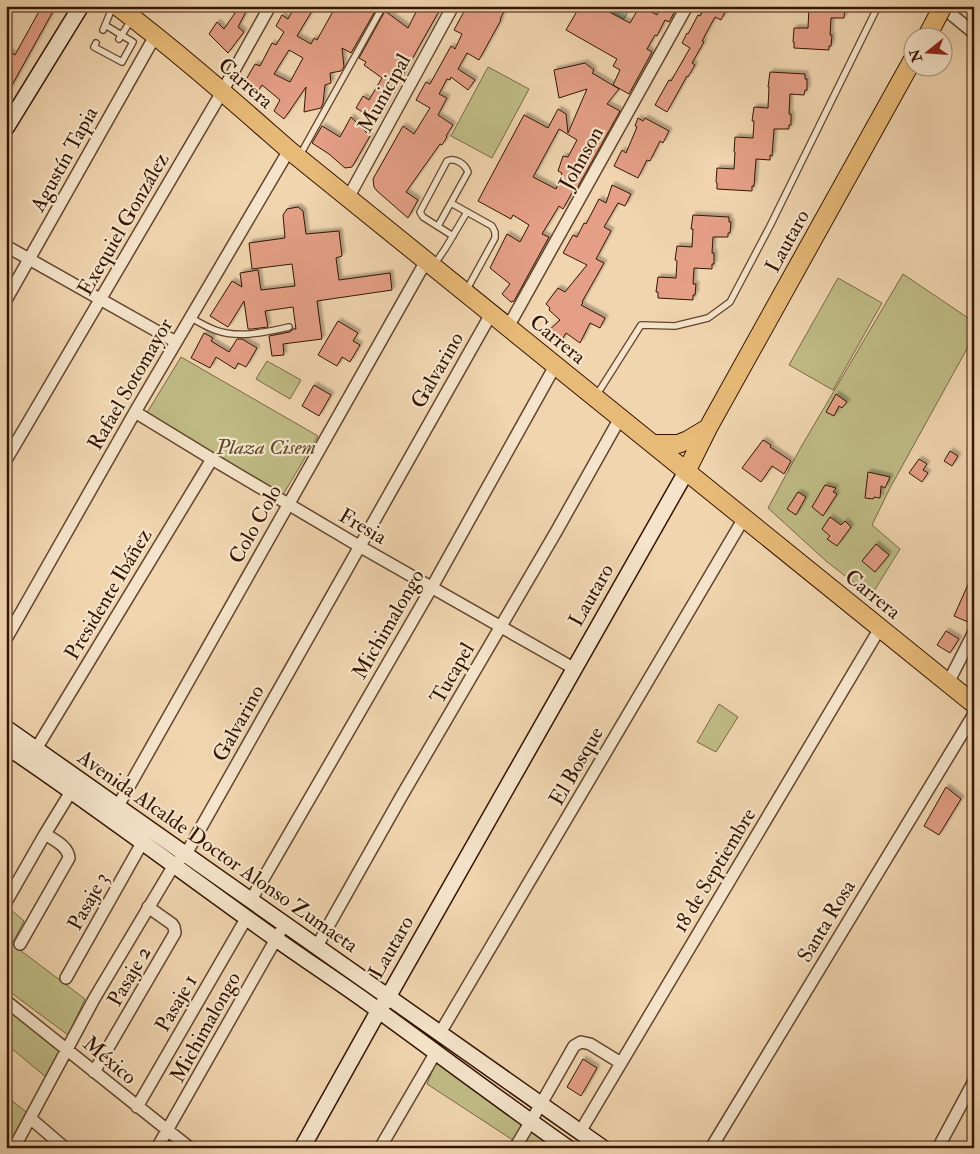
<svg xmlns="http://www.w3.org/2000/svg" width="980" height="1154" viewBox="0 0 980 1154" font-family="'IM FELL Double Pica',serif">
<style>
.green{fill:#c0bc86;stroke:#7a6844}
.water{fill:#9bb9a6;stroke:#727764}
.building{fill:#e49f86;stroke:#341502;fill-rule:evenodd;filter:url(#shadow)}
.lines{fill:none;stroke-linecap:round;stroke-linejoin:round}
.lane-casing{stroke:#63452d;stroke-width:8}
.street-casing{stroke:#63452d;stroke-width:14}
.secondary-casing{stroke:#341502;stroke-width:18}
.primary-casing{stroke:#341502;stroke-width:20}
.lane{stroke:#f5e4cb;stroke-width:5.5}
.street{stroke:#f5e4cb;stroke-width:11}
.secondary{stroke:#f5e4cb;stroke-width:15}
.primary{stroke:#e8ba78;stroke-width:18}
.primary-bridge-casing{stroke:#341502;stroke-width:20;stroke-linecap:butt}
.primary-bridge{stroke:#e8ba78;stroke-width:18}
.labels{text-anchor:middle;stroke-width:4.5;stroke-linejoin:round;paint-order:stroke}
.street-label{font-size:21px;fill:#341502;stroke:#f5e4cb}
.park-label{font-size:21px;font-style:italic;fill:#5e472a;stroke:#f5e4cb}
</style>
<defs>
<filter id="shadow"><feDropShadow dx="3" dy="-3" stdDeviation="1" flood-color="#0004"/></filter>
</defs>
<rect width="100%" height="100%" fill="#f0d5af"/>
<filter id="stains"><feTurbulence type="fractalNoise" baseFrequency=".004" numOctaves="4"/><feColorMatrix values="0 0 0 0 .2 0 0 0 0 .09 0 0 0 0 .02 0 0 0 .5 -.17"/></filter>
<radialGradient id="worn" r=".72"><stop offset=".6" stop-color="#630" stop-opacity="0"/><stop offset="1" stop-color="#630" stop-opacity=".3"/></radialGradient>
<!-- green -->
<path class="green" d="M488,67L529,89L492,158L451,136Z
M903,274L974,322V336L890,488L872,525L900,549L871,596L826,561L768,508L801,447Z
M838,278L882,303L833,390L789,365Z
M181,357L318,436L281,498L145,416Z
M267,361L301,380L290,399L256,379Z
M719,704L738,717L716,752L697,742Z
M10,909L24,921L12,944L85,999L68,1035L6,989V916Z
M6,999L64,1044L46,1077L6,1044Z
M436,1062L554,1147L553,1148H521L522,1146L427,1084Z
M6,1096L31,1116L13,1148H6Z"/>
<!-- water -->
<path class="water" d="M610,6H631L624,19L608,10Z"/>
<!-- building -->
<path class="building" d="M42,6H56L6,96V50L15,55Z
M222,6H249L238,27L244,32L228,53L209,34L217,22L224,29L235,13Z
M295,6H315L297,36L311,44L314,38L317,40L336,6H378L351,53L342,48L344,67L341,71L330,73L331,83L325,85L323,103L321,108L304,112L306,87L284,119L274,111L280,100L262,85L258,91L244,83L255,64L260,66L272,43L276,45L284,32L276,26L282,15L288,19ZM289,50L303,58L290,82L274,74Z
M419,6H442L377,121L356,108L363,96L369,100L382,78L364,65L366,62L359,58L385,11L408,28Z
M467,6H507L500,19L501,20L479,60L467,53L458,69L475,80L468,90L451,77L450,80L447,79L439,94L447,98L438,115L453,125L446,136L447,137L442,145L440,144L406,192L418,200L408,218L377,191L374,187L373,179L403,126L414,134L430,108L416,100L426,82L430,84L451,46L455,49L462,34L454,30Z
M580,6H598L630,23L640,6L657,15L661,6H671L676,9L669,22L665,20L657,36L655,35L647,49L652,52L629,94L613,85L620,70L613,66L617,59L566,30Z
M706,6H728L721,20L715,17L702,41L704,42L692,63L695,65L688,77L687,76L667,112L655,105L669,80L671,81L690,48L682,43L687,33L688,34L698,15L700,16Z
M809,6H845L844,18H831L830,35H832L831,46H829V50L794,48V42H793L794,28H808Z
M585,63L594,70L592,73L619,89L607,104L620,111L575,192L573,191L563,209L559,206L542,234L549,237L514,301L511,302L502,294L510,284L490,268L507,234L520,242L529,225L513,215L511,219L478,201L524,115L548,128L558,109L566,114L568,133L587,89L559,98L554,70ZM559,129L577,140L568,157L563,156L558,171L562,173L556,189L533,177Z
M770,72L805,74V79H807V90H805L804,95L790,94L789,114H791V125H789V129H774L772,156L770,155V160L756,159L754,186H752V191L717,189V183L716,182L717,168L734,169L735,152H734L735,137L753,138L754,121H752L754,107L768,108L769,87H768Z
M351,117L370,136L352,167L345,168L329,154L312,143L322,126L340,137Z
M638,118L643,121L645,118L669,131L663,143L660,141L650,161L647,160L638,178L614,166L622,150L626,153L637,127L635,126Z
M612,185L631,194L625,206L618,203L604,227L611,231L596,259L604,263L582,302L583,303L581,305L605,318L600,328L590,323L580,343L566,333L560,343L547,332L560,320L549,310L550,308L546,304L558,288L565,292L587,265L563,253L573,235L577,237L584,223L586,224L599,199L606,203Z
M298,207L303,211L306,234L339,231L342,256L336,258L339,280L390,273L392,290L317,301L322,339L283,344L284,355L272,356L269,336L290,332L293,329H296L293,307L265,311L268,327L252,329H248L244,301L228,327L210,316L232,281L242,287L240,273L258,270L261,290L295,286L292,264L252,269L249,243L285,238L283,215L287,209Z
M693,215L729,217V222H731L730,233H728V237H713L712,253H714V264H712V269L694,268L693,284H696L695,295H693V300L658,298V292H656L658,277L676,278L677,261L675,260L677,246L692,247L693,229H691Z
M338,321L358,333L353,341L360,345L350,362L342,357L337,366L318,355Z
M204,333L213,338L211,341L229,352L237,339H242L257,348L246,367L238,363L235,369L216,357L210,368L191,358Z
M314,385L331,395L319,416L302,406Z
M836,394L847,402L842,408L839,406L834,416L826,412Z
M763,440L771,445L770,447L791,461L784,474L772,466L761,482L742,468Z
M950,451L958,456L952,466L944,461Z
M919,459L927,464L923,470L928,473L922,482L909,473Z
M868,472L890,477L885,488L881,486L880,498L874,497L873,499L865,498Z
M825,485L836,488L833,492L837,494L823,516L812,507Z
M798,492L806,497L796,515L787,509Z
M830,517L841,525L845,521L851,527L837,546L827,539L830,536L822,529Z
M876,544L889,555L875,572L862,561Z
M974,571V606L968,622L954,616Z
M946,631L959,639L950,653L937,645Z
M946,787L961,799L939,835L924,826Z
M583,1059L597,1068L581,1096L567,1087Z"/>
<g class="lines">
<defs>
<path id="lane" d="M103,30L113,6
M119,39L128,25L133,22
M96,43L94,47L122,62L133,42L105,25
M300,155L383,6
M451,203L467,212
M438,226L468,172C465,164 455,157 447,161L420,212L423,217L453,236
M434,265L445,249L467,212L492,226L495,232V238L466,291
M190,317C198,322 207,327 215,330C239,339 266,332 289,327
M596,396L641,325L675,326L708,318L730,302L770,226L878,6"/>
<path id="street" d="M941,6L974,33
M348,198L453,6
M6,246L176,342
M6,300L155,36
M508,327L687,6
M135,412L212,459L359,546L575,669
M6,460L222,92L270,6
M6,639L135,412L289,150
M948,683L974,632
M36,749L212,459
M118,806L426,261
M251,900L432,587L555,366
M6,902L45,834L75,785
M20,944L69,858C68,846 54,840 45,834
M317,946L401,797L556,532L620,418
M66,978L142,843
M6,1001L190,1148
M440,1033L744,518
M94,1072L175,933L174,927L172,924L148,907
M137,1107L247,917
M30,1118L65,1148
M580,1132L880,628
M14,1148L94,999L174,865L186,854L491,314
M157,1148L280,932
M380,1148L436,1052
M515,1148L541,1104L574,1046L581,1042L590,1044L621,1063
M711,1148L974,714
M938,1148L974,1081"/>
<path id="secondary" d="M6,128L81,6
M6,728L603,1148
M6,746C98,808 186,875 276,939C311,964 347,987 382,1013C444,1058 505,1104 568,1148
M302,1148L379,1010L388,997L686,472"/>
<path id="primary" d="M117,6C177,51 233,101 289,150L974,704
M926,38L933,25
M653,444H678L688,440L708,428
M686,472L708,428L912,61"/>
</defs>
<!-- lane casing -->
<use href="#lane" class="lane-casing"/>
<!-- street casing -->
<use href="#street" class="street-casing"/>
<!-- secondary casing -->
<use href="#secondary" class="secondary-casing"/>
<!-- primary casing -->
<use href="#primary" class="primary-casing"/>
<!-- lane -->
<use href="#lane" class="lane"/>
<!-- street -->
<use href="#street" class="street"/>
<!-- secondary -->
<use href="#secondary" class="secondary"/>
<!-- primary -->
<use href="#primary" class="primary"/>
<defs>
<path id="primary-bridge" d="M933,25L943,6"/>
</defs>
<!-- primary-bridge casing -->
<use href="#primary-bridge" class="primary-bridge-casing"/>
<!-- primary-bridge -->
<use href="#primary-bridge" class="primary-bridge"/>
</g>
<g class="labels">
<!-- street labels -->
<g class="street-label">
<text transform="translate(246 83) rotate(41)" y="7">Carrera</text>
<text transform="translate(384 93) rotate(-61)" y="7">Municipal</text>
<text transform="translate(581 158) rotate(-61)" y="7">Johnson</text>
<text transform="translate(64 159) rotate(-61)" y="7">Agustín Tapia</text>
<text transform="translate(123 224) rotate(-60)" y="7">Exequiel González</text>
<text transform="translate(787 241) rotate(-61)" y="7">Lautaro</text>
<text transform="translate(558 339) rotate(39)" y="7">Carrera</text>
<text transform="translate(437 370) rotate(-60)" y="7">Galvarino</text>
<text transform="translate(130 384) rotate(-60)" y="7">Rafael Sotomayor</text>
<text transform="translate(255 524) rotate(-61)" y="7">Colo Colo</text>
<text transform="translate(363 526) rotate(30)" y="7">Fresia</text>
<text transform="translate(108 594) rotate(-59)" y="7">Presidente Ibáñez</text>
<text transform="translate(873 594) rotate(39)" y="7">Carrera</text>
<text transform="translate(591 595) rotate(-60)" y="7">Lautaro</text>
<text transform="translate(388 624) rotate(-60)" y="7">Michimalongo</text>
<text transform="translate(452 673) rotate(-60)" y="7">Tucapel</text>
<text transform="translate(238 723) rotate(-61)" y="7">Galvarino</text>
<text transform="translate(576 766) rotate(-60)" y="7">El Bosque</text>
<text transform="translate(218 851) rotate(35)" y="7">Avenida Alcalde Doctor Alonso Zumaeta</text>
<text transform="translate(714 870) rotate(-59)" y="7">18 de Septiembre</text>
<text transform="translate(88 901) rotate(-61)" y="7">Pasaje 3</text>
<text transform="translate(826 921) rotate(-59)" y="7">Santa Rosa</text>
<text transform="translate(391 947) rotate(-60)" y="7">Lautaro</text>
<text transform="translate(129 976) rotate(-60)" y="7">Pasaje 2</text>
<text transform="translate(176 1003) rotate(-60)" y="7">Pasaje 1</text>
<text transform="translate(205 1027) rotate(-61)" y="7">Michimalongo</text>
<text transform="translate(110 1060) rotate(40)" y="7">México</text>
</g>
<!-- park labels -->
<g class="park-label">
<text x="266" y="454">Plaza Cisem</text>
</g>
</g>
<!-- margin -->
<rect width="980" height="1154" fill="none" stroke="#f0d5af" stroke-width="25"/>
<rect x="8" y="8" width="965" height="1139" fill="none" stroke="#341502" stroke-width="2.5"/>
<rect x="12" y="12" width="955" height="1129" fill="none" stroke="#341502"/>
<!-- north arrow -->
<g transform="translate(928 52) rotate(253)"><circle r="24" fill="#f5e4cb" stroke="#a8917b"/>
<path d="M0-4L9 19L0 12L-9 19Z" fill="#8f2418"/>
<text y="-8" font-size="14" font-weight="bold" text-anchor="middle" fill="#341502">N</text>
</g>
<rect width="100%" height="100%" filter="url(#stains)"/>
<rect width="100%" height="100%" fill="url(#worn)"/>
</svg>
